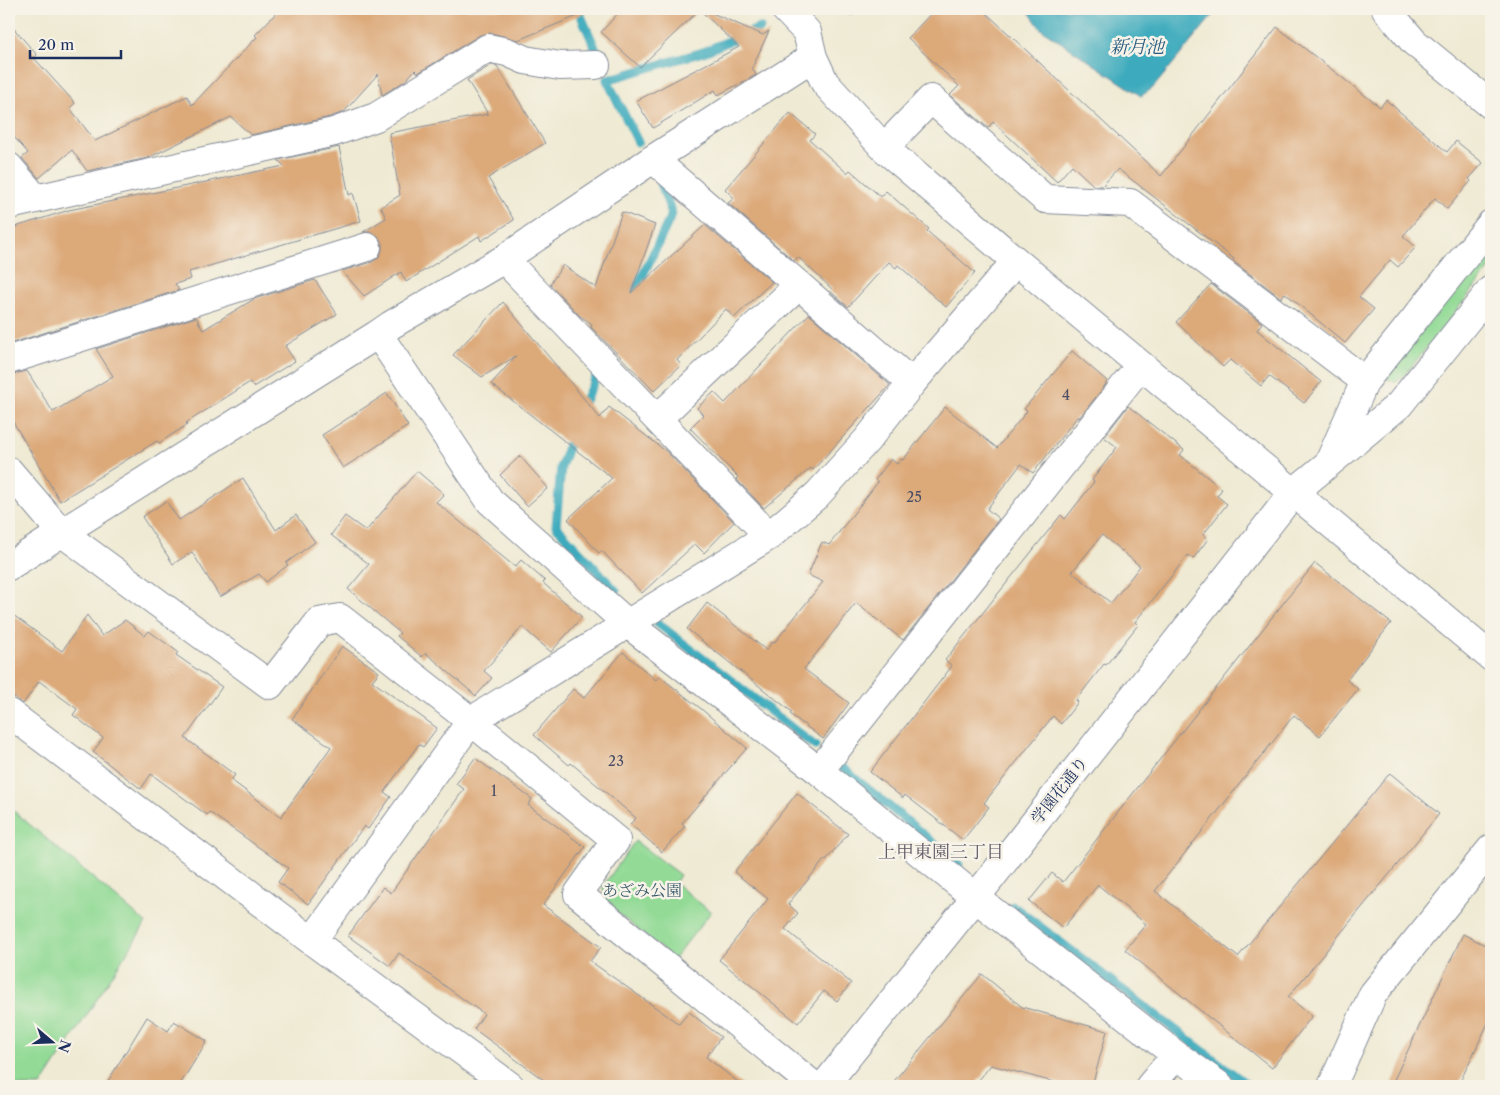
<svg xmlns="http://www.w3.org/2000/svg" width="1500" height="1095" viewBox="0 0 1500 1095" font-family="'Libre Caslon Text','Noto Serif JP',serif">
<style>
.green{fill:#92da95;stroke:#56847a}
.water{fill:#3eabbd;stroke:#2c6d8e}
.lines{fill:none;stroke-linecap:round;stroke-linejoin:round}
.stream{stroke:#3eabbd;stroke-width:9}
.building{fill:#dca979;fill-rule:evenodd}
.minor-casing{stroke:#858c98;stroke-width:30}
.minor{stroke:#fff;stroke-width:28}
.labels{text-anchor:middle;stroke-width:5;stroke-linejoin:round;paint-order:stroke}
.number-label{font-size:14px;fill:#4b4e65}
.street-label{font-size:16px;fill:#1b2f5e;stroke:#f7f3e8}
.park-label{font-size:16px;fill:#395a6c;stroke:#f7f3e8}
.water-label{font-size:18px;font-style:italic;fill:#275a7f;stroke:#f7f3e8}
.neighbourhood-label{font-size:18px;fill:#5f5a67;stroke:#f7f3e8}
</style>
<rect width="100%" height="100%" fill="#f7f3e8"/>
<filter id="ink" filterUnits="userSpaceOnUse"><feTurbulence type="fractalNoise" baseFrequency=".02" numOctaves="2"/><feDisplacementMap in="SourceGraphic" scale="10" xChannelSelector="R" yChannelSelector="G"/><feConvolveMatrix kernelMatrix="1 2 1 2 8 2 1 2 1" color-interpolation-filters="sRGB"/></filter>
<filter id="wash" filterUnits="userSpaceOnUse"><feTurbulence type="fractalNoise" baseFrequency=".0096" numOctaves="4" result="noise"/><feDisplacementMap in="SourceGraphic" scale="20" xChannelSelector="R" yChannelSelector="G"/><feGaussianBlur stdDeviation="1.12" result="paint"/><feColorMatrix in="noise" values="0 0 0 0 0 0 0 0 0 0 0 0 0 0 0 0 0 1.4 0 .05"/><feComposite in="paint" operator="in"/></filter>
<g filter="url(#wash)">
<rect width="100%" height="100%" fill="#efead3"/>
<!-- green -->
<path class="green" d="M1491,235V267L1404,376L1396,382L1387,379L1384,372Z
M9,807L146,923L41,1086H9Z
M635,841L680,875L675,883L711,912L674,959L605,903L603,886Z"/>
<!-- water -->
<path class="water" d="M1027,9H1218L1153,88L1141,96L1041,29Z"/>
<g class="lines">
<!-- stream -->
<path class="stream" d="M578,9L601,61
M849,9L850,10L852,9
M638,142L607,80L703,52L760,28
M632,298L672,214L661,184
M580,411L597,375
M572,435L561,467L556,526L616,591
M656,622L815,746
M840,766L959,864
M1013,906L1249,1086"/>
</g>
<g id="blocks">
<!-- building -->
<path class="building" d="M280,9H591L592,10L518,40L491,33L480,35L418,73L415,70L405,81L382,95L378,74L344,112L330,117L251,135L231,117L148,158L87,171L72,150L39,178L22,158L28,153L9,131V23L37,55L34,58L75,103L70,108L95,141L187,96L192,105L257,37L255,35Z
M622,9H700L640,67L601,32Z
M703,9L763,35L769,31L752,68L756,75L718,95L715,90L653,128L636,101L739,47L701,11Z
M935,9H982L1161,176L1277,27L1380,107L1386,100L1447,152L1456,141L1483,163L1469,179L1471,181L1447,209L1435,198L1403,236L1416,247L1398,267L1390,260L1359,297L1374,309L1345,343L1285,293L1281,298L1233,261L1234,259L1118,169L1102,186H1094L1072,165L1057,182L993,122L988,128L950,95L959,86L908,38Z
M491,65L497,66L545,143L488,178L514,220L481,241L479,236L406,282L401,272L364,296L342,271L372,262L378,258L382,251V243L378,236L371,232H363L386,218L381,207L400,195L389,133L488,114L467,80Z
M790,113L815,134L810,140L847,173L850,170L881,197L886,191L929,229L927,231L975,273L946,307L898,265L896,268L889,262L848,307L830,291L832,289L798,257L794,261L728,203L734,198L725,189Z
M339,147L349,195L353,193L361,221L189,272L191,279L175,284L179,290L9,344V229L69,210L284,166L278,160Z
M622,212L655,225L631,293L705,225L772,282L734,318L726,309L677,360L681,365L654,391L591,327L592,324L580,316L550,284L563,265L596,288Z
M315,280L337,314L285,346L295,361L253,387L250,382L186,423L187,425L159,443L157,441L60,501L9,415V375L27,371L53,412L113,376L96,349L196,317L203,330L254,299Z
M1211,284L1262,323L1257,330L1321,382L1304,403L1269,376L1261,386L1230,360L1223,367L1176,322Z
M503,302L600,418L609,407L667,452L734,522L704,553L695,544L642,593L602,551L599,553L568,519L612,478L491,384L516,356L482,377L453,355Z
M809,314L890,385L813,470L811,468L764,508L736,479L738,477L690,428L703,415L697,408L714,392L725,403Z
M1072,351L1107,381L1104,387L1079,418L1078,416L1033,473L1021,464L987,509L999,519L903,640L856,603L804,669L849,703L823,739L790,714L792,712L687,629L707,603L766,650L772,642L774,643L823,582L808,575L822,542L829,545L878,482L875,480L891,459L897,464L901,459L903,460L945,407L997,448L1027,411L1024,409Z
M387,393L408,426L343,468L322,435Z
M1128,406L1184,450L1180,455L1222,489L1217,496L1227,504L1203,535L1208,539L1193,559L1188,555L1135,622L1138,625L1106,665L1104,664L1076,700L1078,702L1061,724L1053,716L984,803L989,807L963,840L905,795L903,798L870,772L952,666L945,660L1061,515L1065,519L1094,482L1092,480L1117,447L1104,437ZM1102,535L1140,566L1111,603L1072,572Z
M520,456L548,488L527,506L500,475Z
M417,471L444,494L436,502L515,567L521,560L545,581L543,583L582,617L551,652L522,627L484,671L492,678L476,696L426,653L422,657L397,636L400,633L348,589L369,564L331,535L345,516L366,531Z
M243,478L276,530L296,515L315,542L286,563L288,565L266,582L259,574L220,597L192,552L173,564L142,517L166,501L179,520Z
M1315,563L1391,623L1347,680L1358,689L1320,736L1294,715L1155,891L1238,957L1390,773L1439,814L1288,997L1312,1016L1272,1068L1125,950L1146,924L1098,885L1063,928L1029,901L1052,873L1063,882Z
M9,612L62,651L87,615L102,636L125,620L145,636L149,631L178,652L176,655L222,687L185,738L235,775L231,780L281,817L331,747L292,719L342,646L379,672L372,681L437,728L423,747L419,744L384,792L391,797L368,829L364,826L308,904L278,882L288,868L209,812L207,815L151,774L141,789L93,752L103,738L73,715L77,709L39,681L23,704L9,693Z
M623,652L656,680L659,676L700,708L747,748L682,823L685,826L662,852L630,824L636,818L571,763L569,765L534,735L573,689L584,698Z
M475,758L532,799L528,805L585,847L543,905L601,947L590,961L679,1024L689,1012L721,1037L706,1057L743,1086H552L474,1029L484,1014L399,953L390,966L348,936L383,887L391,893L464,789L456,784Z
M797,793L848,834L826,860L825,859L788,904L798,913L785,929L851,983L837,1001L824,991L798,1023L719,960L768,899L734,872Z
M1463,934L1491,948V1017L1458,1086H1391Z
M982,974L1022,1007L1107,1031L1092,1086H1068L991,1065L974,1086H890Z
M147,1017L168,1031L174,1021L207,1041L179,1086H105Z"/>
</g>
</g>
<g filter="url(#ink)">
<use href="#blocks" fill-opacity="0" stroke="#858c98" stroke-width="1"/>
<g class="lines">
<defs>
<path id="minor" d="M785,9L807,32L813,57L825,83L884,148L1016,261L1491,657
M1386,9L1414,42L1491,105
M884,148L931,99L1045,199L1130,203L1365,381
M653,159L912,383
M9,167L36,199
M9,205L334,132L376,117L488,48L507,52L525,60L560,66L596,65
M504,259L769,536
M378,334L490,501L628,624L819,771L996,914L1176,1055L1220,1086
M9,360L367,247
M657,419L799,285
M1331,458L1365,381L1491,224
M9,471L61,532L270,685L319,622L340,618L471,721L616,840L578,894L814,1086
M9,566L378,334L391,325L504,259L653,159L813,57
M9,713L312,941L510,1086
M819,771L1141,365
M312,941L471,721L769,536L817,495L867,440L912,383L1016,261
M824,1086L976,897L1293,493L1399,405L1491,290
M1150,1086L1176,1055
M1332,1086L1373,994L1491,849"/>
</defs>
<!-- minor casing -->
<use href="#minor" class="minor-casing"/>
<!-- minor -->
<use href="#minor" class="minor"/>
</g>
</g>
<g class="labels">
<!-- number labels -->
<g class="number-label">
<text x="1066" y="400">4</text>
<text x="914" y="502">25</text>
<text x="616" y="766">23</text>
<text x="494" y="796">1</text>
</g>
<!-- street labels -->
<g class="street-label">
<text transform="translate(1059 790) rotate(-52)" y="6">学園花通り</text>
</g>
<!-- park labels -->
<g class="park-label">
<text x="642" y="896">あざみ公園</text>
</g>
<!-- water labels -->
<g class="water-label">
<text x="1137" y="53">新月池</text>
</g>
<!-- neighbourhood labels -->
<g class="neighbourhood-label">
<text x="941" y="858">上甲東園三丁目</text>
</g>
</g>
<!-- margin -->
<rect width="1500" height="1095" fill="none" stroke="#f7f3e8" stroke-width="30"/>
<!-- north arrow -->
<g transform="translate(52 1042) rotate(109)" stroke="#f7f3e8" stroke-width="4" paint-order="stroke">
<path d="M0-4L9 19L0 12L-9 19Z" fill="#1b2f5e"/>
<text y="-8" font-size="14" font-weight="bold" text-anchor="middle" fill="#1b2f5e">N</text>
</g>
<!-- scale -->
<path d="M30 50v8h91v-8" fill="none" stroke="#1b2f5e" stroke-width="2.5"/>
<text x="38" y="50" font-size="15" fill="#1b2f5e" stroke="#f7f3e8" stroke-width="4" paint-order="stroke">20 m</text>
</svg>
